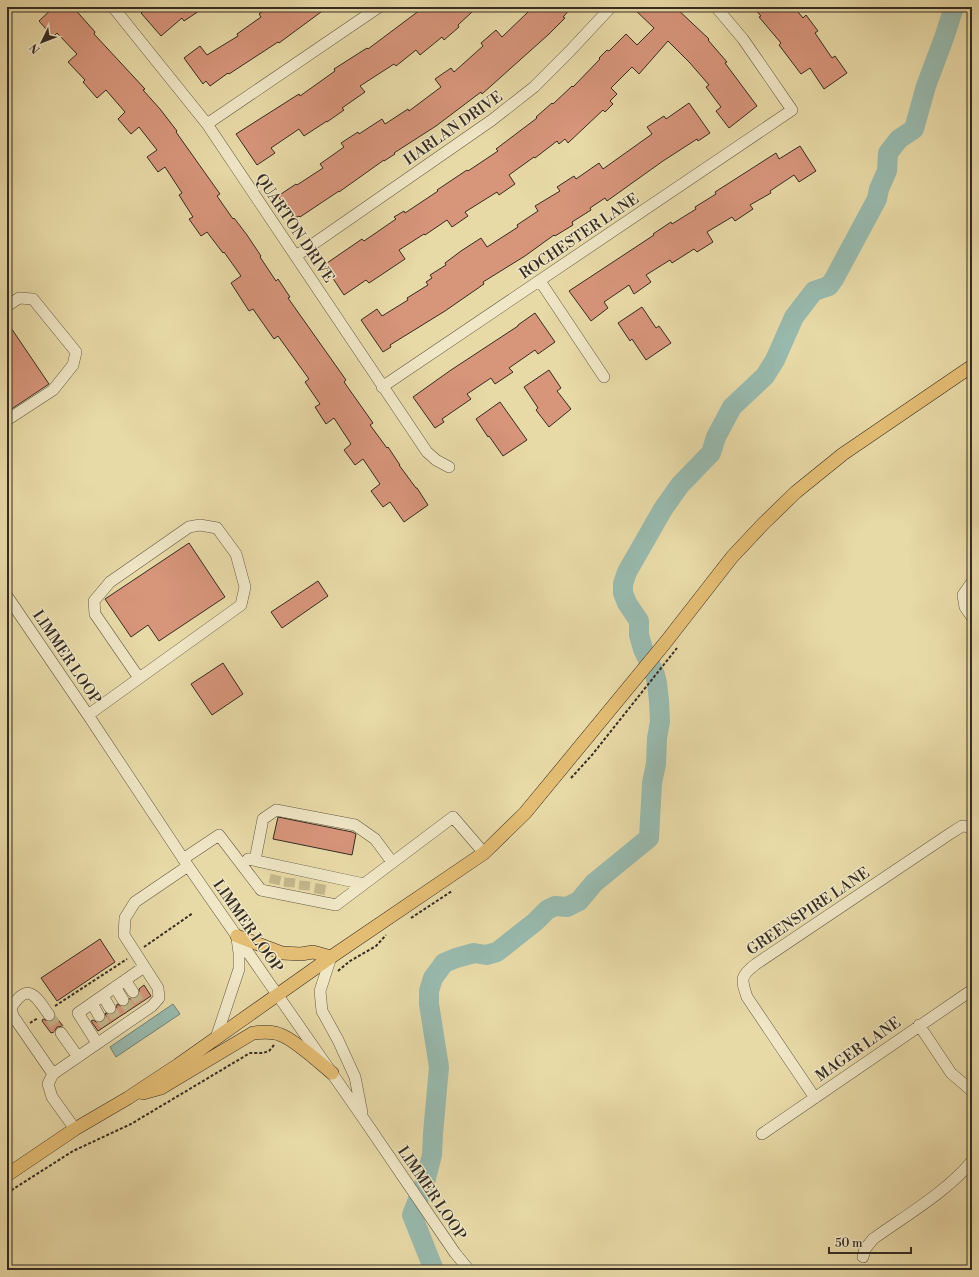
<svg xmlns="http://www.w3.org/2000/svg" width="979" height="1277" viewBox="0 0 979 1277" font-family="'Libre Bodoni',serif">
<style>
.water{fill:#98baae;stroke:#708176}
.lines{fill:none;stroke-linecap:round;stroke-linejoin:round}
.river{stroke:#98baae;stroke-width:20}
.building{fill:#d7957a;stroke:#352c22}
.minor-tunnel{stroke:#c4b78c;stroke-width:11;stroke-dasharray:11 5.5;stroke-linecap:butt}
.minor-casing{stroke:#625843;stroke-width:12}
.major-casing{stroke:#352c22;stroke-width:14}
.path{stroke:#352c22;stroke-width:2;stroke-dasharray:3 2;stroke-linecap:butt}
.minor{stroke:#f0e7c6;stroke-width:11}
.major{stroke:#e4bd74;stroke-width:13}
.labels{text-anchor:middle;stroke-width:3;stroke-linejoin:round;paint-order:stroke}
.street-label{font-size:15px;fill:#352c22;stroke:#f0e7c6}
</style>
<rect width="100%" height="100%" fill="#e8daa7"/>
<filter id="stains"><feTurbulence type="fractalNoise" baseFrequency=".005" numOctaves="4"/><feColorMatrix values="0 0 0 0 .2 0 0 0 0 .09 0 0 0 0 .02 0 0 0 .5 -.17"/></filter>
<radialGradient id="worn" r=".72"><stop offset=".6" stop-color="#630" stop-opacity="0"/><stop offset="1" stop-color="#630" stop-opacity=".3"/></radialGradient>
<!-- water -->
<path class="water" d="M173,1004L180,1014L116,1057L110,1047Z"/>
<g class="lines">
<!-- river -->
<path class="river" d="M434,1270L412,1215L425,1182L432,1155L433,1134L439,1067L429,1004V991L433,978L444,963L456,958L474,953L486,955L497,952L535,922L547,910L555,906L567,907L579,901L594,883L649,838L652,783L656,764L657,738L660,722L659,701L657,683L655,675L643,649L639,635V621L627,603L623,593V584L627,572L663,509L680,485L711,453L716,437L732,407L765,376L775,360L794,317L814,291L829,286L834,279L877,199L879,189L887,171L888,153L899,139L914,129L926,86L944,38L954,7"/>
</g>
<!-- building -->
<path class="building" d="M54,7H73L95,32L94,34L145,89L143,90L160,109L177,131L176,132L220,194L217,196L233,219L234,218L247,235L261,256L260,257L276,281L278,279L290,297L288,298L346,380L344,382L373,423L370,425L387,448L388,447L400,465H399L416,488H417L428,505L404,522L390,502L383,507L371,491L380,484L363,459L355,465L344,450L351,444L334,418L326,424L315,407L320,404L305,382L309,379L278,336L274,339L253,309L249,311L231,283L241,276L224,252L223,253L207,232L201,236L189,219L193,217L179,195L182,193L165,167L158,172L147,157L157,150L139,127L131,134L118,119L125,112L106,90L97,98L83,82L85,80L68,62L77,54L57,33L53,37L39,21Z
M148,7H205L184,21L182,18L161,36L141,13Z
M269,7H317L321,12L279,43L278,42L229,74L228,73L210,86L206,81L203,84L184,58L200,46L207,55L238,36L237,34L261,17L259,14Z
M424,7H467L472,12L458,25L459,27L444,40L442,37L420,55L416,50L396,66L394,64L360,86L365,92L342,108L344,110L327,122V121L304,136L299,129L271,148L275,153L257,165L236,134L299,94L300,96L335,71L334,69L367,48L368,49Z
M523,7H572L563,17L565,18L549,34L482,94L481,92L436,126L394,153L395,154L384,161V160L339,192V191L300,217L299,216L293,219L278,196L296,184L297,185L323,168L320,164L344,147L341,143L358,132L359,134L382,119L385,124L408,109L409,111L441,87L435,79L451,68L454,72L483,46L481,43L496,30L502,37L528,12Z
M632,7H675L709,39L708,40L727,62L725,63L757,106L729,128L716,111L721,107L706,87L709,85L690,63L668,41L639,74L632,67L611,88L617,94L610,101L613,104L605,112L603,110L568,143L565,139L559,144L557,141L535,158L534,157L509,175L515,184L499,195L497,192L465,212L468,216L452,227L447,220L425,235L424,234L399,250L405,259L369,283L366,280L344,295L324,265L362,239L364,241L396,219L394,217L404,211L405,213L438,191L437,190L467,170L468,171L498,151L496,149L537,118L536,117L552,103L553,104L572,86L573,87L600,59L599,58L607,50L609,51L626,34L637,45L654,28Z
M753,7H794L803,18L806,15L818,31L815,33L832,58L835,56L847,73L824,89L810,68L801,74L779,45L781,43L759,17L761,16Z
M689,103L710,133L698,141L697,139L663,161L607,201L605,198L590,208L591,210L572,222L573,225L555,236L554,235L525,256L483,282L484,284L445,311L390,345L391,347L383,352L361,320L377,309L382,316L408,300L407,298L428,285L426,282L432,278L430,275L446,265L445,263L461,251L481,238L487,247L518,227L517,225L538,211L535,206L560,191L557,187L574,176L576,179L599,163L603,169L652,134L647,127L664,116L666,119Z
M800,146L816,171L799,182L794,175L770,191L771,193L750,205L753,209L735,221L732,217L707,232L713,242L697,252L694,249L672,263L670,260L646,275L651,282L634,294L629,285L604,302L608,308L591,321L569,291L654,235L653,234L671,222L672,224L696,209L695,207L716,194L715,192L776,153L779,159Z
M642,307L656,328L659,326L671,343L646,360L632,339L630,341L618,323Z
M535,313L555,342L538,354L535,350L509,368L513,372L495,384L491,378L467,394L471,399L442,419L444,422L435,428L413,397L451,370L518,326V325Z
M7,322L49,384L7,412Z
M549,370L561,388L557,391L571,409L549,427L536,410L538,408L524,387Z
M500,402L527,440L503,456L489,436L488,437L476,419Z
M189,543L225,597L159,641L148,625L131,637L105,599Z
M318,581L328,596L282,628L271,612Z
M223,663L243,694L212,715L191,684Z
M278,817L352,832L356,834L352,855L273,839Z
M100,939L115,962L57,1001L41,978Z
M144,985L151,996L98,1031L91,1021L93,1020L98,1023L103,1022L106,1017L105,1013L110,1015L116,1012L117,1004L123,1007L127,1006L129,1003L130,998L133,999L137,998L139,995V989Z
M56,1017L63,1026L57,1027L54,1032L51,1033L42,1021L43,1019L50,1022L53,1021Z"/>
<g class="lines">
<!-- minor-tunnel -->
<path class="minor-tunnel" d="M274,884L276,875
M289,887L290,878
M304,890L305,881
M319,894L321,884
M133,992L140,1003
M123,1000L130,1010
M110,1008L117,1019
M49,1015L61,1033
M99,1016L106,1026"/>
<defs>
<path id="minor" d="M113,7L207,124L427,452L436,460L449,467
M207,124L379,7
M296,256L492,120L534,87L569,52L611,7
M540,281L604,377
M7,306L19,298L33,299L76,352L73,365L53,390L7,420
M382,387L792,110L743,39L716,7
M972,582L963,595L965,607L972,617
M7,596L88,715L188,866L363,1118L455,1253L469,1270
M88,715L241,605L245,587L236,554L217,528L200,525L189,527L110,582L94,601L95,614L139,678
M183,859L219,835L261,890L336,905L453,817L484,853
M248,859L364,884
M255,860L263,819L276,810L355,825L375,839L392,862
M331,957L320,991L322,1011L338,1040L355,1077L362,1113
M125,980L133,992
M115,987L123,1000
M103,996L110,1008
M92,1003L99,1016
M49,1015C36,996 28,981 11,1008L13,1016L53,1074
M919,1025L951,1073L972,1091
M61,1033L78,1057
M216,1038L239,969V953L237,938
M97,1043L78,1013L144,967
M815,1098L747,997C741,979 740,976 756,964L948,835L962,826L972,827
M75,1129L52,1097L48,1084L53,1074L152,1006L159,998L158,988L124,935L125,918L135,902L188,866
M762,1134L972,990
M863,1257L865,1249L873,1239C905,1216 948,1191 972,1161"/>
<path id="major" d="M237,936L282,953L301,954L313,952L331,957
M143,1093L161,1088L253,1033C263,1032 273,1031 281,1035C295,1040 320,1063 332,1073
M7,1175L75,1129L128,1098L178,1065L331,957L484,853L525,813L665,643L732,557L763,524L796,492L843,454L972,366"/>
</defs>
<!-- minor casing -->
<use href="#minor" class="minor-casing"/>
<!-- major casing -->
<use href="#major" class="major-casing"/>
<!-- path -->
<path class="path" d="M571,778L592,755L677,648
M411,918L452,891
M144,947L193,913
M338,971L350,961L376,946L386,935
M55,1006L127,959
M30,1023L38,1018
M7,1193L73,1151L131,1124L250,1053H263L269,1051L274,1045"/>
<!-- minor -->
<use href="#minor" class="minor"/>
<!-- major -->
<use href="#major" class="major"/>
</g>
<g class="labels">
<!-- street labels -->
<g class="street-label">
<text transform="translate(453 128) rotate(-35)" y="5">HARLAN DRIVE</text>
<text transform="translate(295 228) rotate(56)" y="5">QUARTON DRIVE</text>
<text transform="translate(579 236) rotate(-34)" y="5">ROCHESTER LANE</text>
<text transform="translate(67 657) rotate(56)" y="5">LIMMER LOOP</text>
<text transform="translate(808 911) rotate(-34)" y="5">GREENSPIRE LANE</text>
<text transform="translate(248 926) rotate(55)" y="5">LIMMER LOOP</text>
<text transform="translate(858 1049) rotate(-35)" y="5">MAGER LANE</text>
<text transform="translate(432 1193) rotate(56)" y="5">LIMMER LOOP</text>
</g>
</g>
<!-- margin -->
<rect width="979" height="1277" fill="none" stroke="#e8daa7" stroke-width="24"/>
<rect x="8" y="8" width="963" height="1261" fill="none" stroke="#352c22" stroke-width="2"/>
<rect x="12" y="12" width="955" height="1253" fill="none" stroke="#352c22"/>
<!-- north arrow -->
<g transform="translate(42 42) rotate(227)" stroke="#f0e7c6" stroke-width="3" paint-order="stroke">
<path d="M0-3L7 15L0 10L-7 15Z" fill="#352c22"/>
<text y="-6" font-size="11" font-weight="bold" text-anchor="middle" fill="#352c22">N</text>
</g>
<!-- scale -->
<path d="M829 1247v6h82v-6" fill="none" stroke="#352c22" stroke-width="2"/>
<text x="835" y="1247" font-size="12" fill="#352c22" stroke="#f0e7c6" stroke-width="3" paint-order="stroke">50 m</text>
<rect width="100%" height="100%" filter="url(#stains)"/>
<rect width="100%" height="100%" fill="url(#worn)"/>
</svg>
